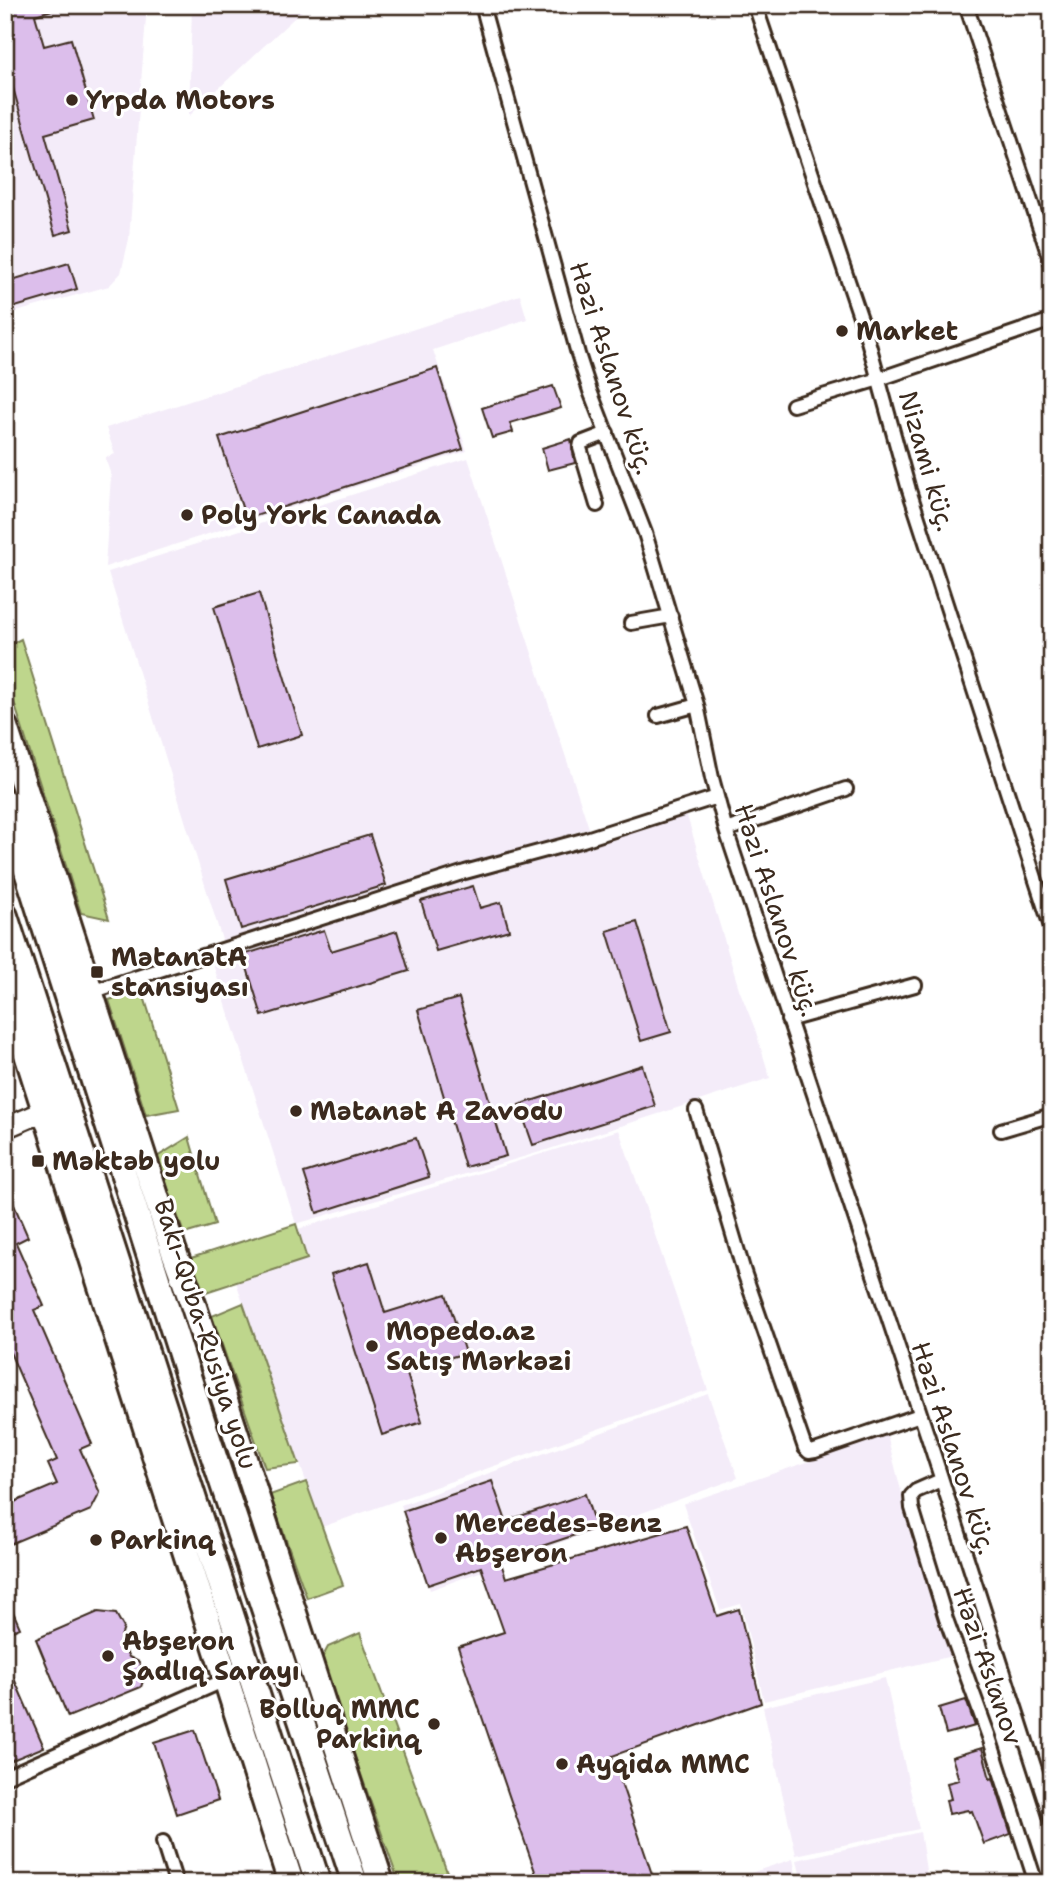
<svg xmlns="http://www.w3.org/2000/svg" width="1057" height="1888" viewBox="0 0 1057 1888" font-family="'Shantell Sans',sans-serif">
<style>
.built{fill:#f4ecf9}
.green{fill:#bed68c;stroke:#7c8055;stroke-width:2}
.building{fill:#dcbeeb;stroke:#3b2a1e;stroke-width:2}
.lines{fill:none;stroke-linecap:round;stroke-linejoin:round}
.street-casing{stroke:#3b2a1e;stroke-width:18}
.secondary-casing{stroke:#3b2a1e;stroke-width:24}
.highway-casing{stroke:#3b2a1e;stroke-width:30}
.street{stroke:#fff;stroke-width:12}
.secondary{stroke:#fff;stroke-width:19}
.highway{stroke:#fff;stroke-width:24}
.poi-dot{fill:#3b2a1e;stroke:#fff;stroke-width:2.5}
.labels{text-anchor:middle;stroke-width:6;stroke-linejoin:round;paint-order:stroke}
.poi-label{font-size:26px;font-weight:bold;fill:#3b2a1e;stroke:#fff;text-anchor:start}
.street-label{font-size:26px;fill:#3b2a1e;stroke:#fff}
</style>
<rect width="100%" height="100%" fill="#fff"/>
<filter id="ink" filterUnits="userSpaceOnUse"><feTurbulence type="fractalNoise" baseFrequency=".0143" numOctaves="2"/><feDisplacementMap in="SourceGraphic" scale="14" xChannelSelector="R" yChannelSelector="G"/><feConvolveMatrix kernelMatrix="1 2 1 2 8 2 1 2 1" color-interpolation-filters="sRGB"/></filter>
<g filter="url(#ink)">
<!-- built -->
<path class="built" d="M5,5H147L129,239L121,273L109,286L5,315Z
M192,5H308L189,116Z
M520,295L527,319L433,350L467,451L105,567L111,475L105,458L115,454L106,428Z
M468,458L589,828L223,943L108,572Z
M687,816L739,989L755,1029L770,1078L540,1152L296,1224L211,958L515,864Z
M619,1130L708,1390L322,1527L236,1282L307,1260L298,1229Z
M708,1394L738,1478L430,1590L401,1505Z
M887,1435L908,1518L952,1656L764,1701L741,1604L720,1610L683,1504Z
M885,1678L919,1829L796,1855L763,1707Z
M920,1832L928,1883H802L797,1860Z
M793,1859L798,1883H720Z"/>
<!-- green -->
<path class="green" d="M21,639L109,919L81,913L5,674V647Z
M142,990L179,1109L146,1115L109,1000Z
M189,1137L215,1225L184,1234L157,1157Z
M296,1224L307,1259L203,1293L191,1258Z
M243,1303L299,1464L265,1468L212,1316Z
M306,1482L343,1585L307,1598L270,1495Z
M360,1633L451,1883H399L321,1660L328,1647Z"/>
<!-- building -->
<path class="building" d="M5,5H58L59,8L35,15L44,46L71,39L94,120L45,134L72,230L55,235L5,60Z
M69,263L77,289L5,310V282Z
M437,368L463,449L246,519L219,438Z
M553,386L561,408L510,423L513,432L492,438L482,408Z
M571,439L575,463L548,470L542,448Z
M259,593L302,735L257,749L214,607Z
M370,835L386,885L241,929L226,879Z
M473,886L480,908L501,902L509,930L436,951L421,901Z
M637,922L671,1032L641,1041L607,931Z
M324,930L331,951L397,931L409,971L262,1016L243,955Z
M459,998L506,1156L465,1167L418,1010Z
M642,1065L655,1106L533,1145L519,1105Z
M416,1138L429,1177L317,1213L304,1173Z
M5,1184L28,1237L16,1243L44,1306L34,1310L92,1444L80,1449L100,1493L91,1510L5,1546V1506L57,1484L48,1464L57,1460L5,1341Z
M369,1262L385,1313L446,1294L465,1353L406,1371L422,1422L382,1435L331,1274Z
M492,1481L506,1521L585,1494L596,1528L500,1560L506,1578L686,1526L717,1616L739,1609L761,1703L612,1756L655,1883H539L458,1647L504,1632L481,1567L428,1585L403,1511Z
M5,1593L20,1628L5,1634Z
M98,1612L116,1614L124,1628L120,1640L129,1657L139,1662L145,1675L141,1687L68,1717L36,1639Z
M5,1658L44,1747L5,1763Z
M966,1700L975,1726L946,1734L939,1708Z
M195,1730L218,1800L177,1814L154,1743Z
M982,1748L990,1779L993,1778L1011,1834L984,1844L972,1811L969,1812L968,1810L949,1814L946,1800L951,1799L947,1783L959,1780L952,1757Z"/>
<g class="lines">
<defs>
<path id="street" d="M482,5L578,354L590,391L645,533L697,705L712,778L726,830L928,1437L1052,1822
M755,5L867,337L909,490L1052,930
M966,5L1052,265
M793,405L879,379L1052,320
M597,505L580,448L581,443L607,433
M631,623L671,616
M658,716L697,705
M726,830L846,789
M91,992L465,872L583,840L717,797
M788,1020L915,985
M696,1110L744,1272L805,1448L809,1452L815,1451L920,1415
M1001,1130L1052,1115
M941,1480L916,1491L911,1496L912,1508L946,1619L989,1737L1036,1883
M5,1777L225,1680
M163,1842L176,1883"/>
<path id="secondary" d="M5,1128L45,1111"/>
<path id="highway" d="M5,727L174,1252L194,1307L252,1483L381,1883
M5,802L209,1442L355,1883
M5,916L318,1883
M5,985L291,1883"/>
</defs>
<!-- street casing -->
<use href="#street" class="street-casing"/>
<!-- secondary casing -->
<use href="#secondary" class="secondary-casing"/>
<!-- highway casing -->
<use href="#highway" class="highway-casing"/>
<!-- street -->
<use href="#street" class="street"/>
<!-- secondary -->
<use href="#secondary" class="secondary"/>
<!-- highway -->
<use href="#highway" class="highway"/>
</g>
</g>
<!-- markers -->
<g class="poi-dot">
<circle cx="72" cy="100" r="7"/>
<circle cx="842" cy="331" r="7"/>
<circle cx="187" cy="515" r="7"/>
<rect x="90" y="965" width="14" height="14" rx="3.5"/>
<circle cx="296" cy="1111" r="7"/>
<rect x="31" y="1154" width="14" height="14" rx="3.5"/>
<circle cx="372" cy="1346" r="7"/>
<circle cx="441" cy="1538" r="7"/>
<circle cx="96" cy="1540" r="7"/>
<circle cx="108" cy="1656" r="7"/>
<circle cx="434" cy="1724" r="7"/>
<circle cx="562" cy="1764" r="7"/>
</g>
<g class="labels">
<!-- poi labels -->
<g class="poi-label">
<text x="86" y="109">Yrpda Motors</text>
<text x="856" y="340">Market</text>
<text x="201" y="524">Poly York Canada</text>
<text x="111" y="966">MətanətA<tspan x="111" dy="30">stansiyası</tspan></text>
<text x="310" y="1120">Mətanət A Zavodu</text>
<text x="52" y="1170">Məktəb yolu</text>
<text x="386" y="1340">Mopedo.az<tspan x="386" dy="30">Satış Mərkəzi</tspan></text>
<text x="455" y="1532">Mercedes-Benz<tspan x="455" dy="30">Abşeron</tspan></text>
<text x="110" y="1549">Parkinq</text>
<text x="122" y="1650">Abşeron<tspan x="122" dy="30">Şadlıq Sarayı</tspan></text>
<text x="420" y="1718" text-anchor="end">Bolluq MMC<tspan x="420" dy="30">Parkinq</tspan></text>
<text x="576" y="1773">Ayqida MMC</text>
</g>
<!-- street labels -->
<g class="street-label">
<text transform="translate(612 368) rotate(72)" y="9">Həzi Aslanov küç.</text>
<text transform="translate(927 461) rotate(74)" y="9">Nizami küç.</text>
<text transform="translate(777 910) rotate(72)" y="9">Həzi Aslanov küç.</text>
<text transform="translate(206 1334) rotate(72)" y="9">Bakı-Quba-Rusiya yolu</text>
<text transform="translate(954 1448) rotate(72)" y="9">Həzi Aslanov küç.</text>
<text transform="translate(988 1666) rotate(71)" y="9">Həzi Aslanov</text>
</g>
</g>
<!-- margin -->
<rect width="1057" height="1888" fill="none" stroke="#fff" stroke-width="28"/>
<rect x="14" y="14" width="1029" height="1860" fill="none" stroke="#3b2a1e" stroke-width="2.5" filter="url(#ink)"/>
</svg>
